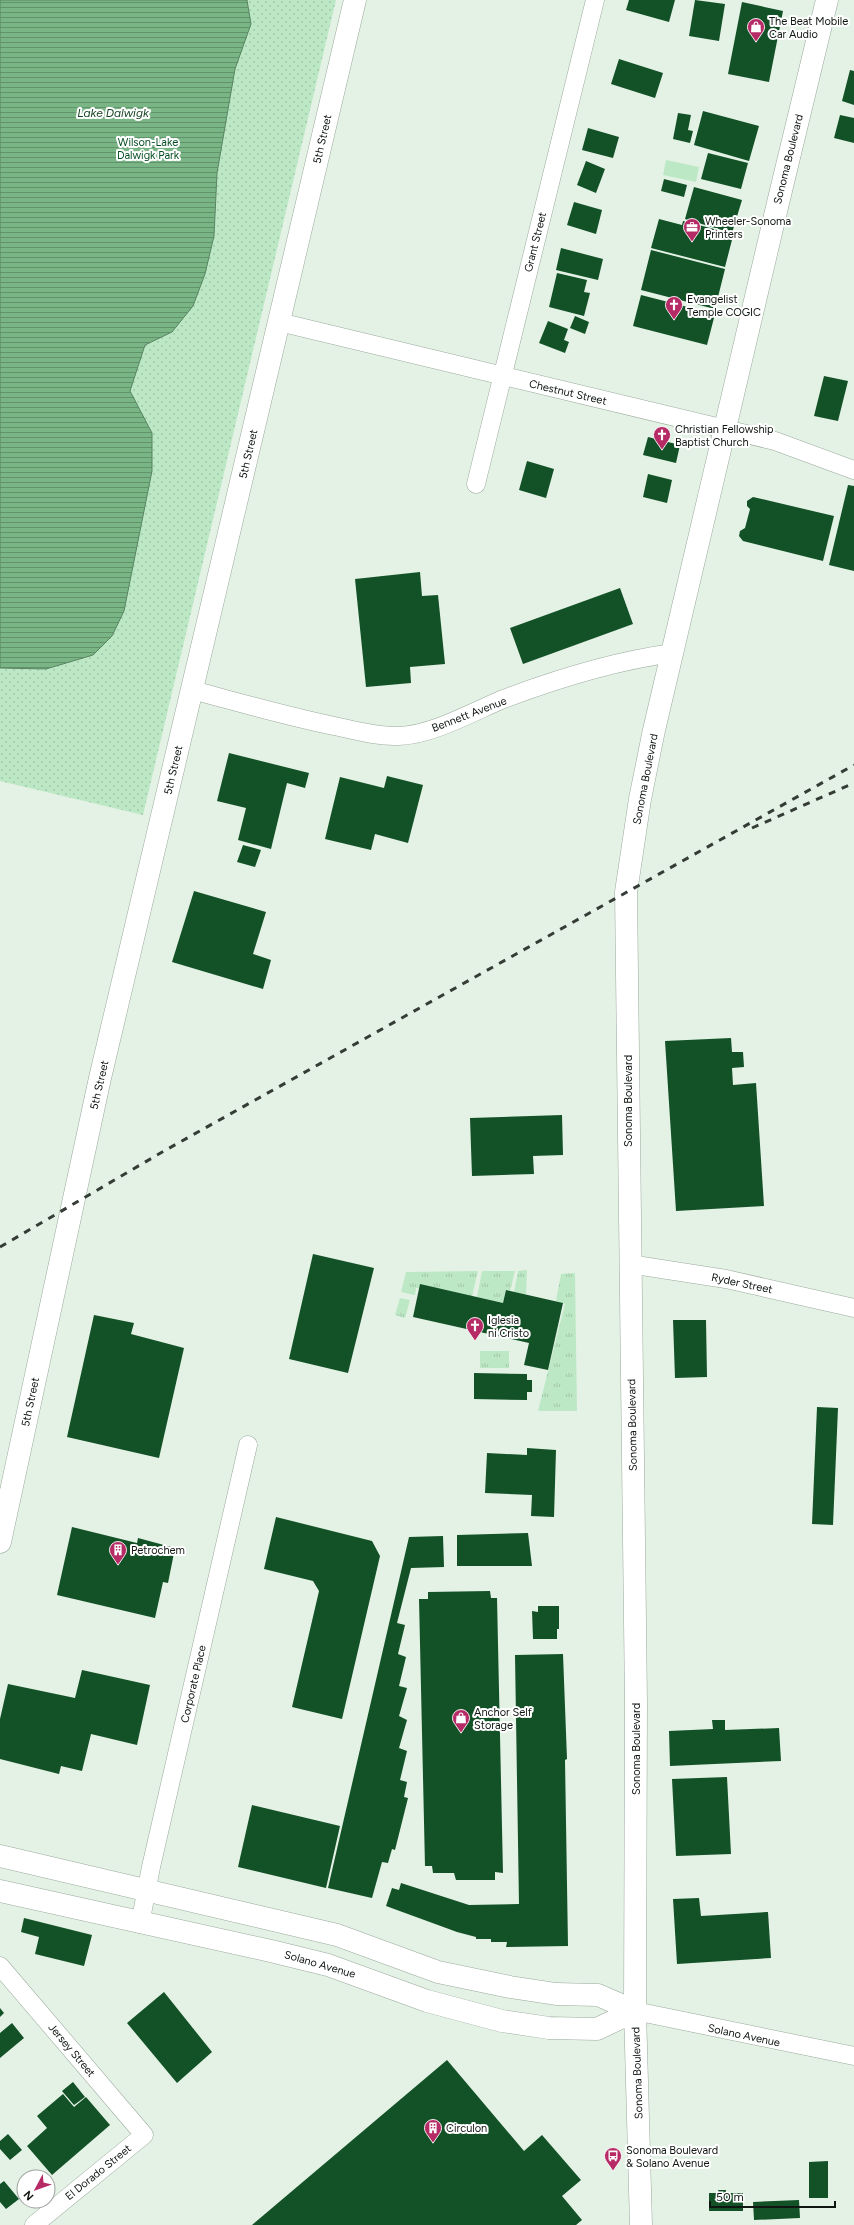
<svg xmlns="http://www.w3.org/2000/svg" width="854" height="2225" viewBox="0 0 854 2225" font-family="Figtree,sans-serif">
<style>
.grass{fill:url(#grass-tufts)}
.park{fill:url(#park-dots)}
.pitch{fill:#bde8c5}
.water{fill:url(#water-rules);stroke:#598562}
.building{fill:#135127}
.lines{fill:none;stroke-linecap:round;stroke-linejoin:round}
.street-casing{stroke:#9ba99d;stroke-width:19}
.secondary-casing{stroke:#9ba99d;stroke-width:23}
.primary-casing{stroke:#9ba99d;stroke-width:23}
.street{stroke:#fff;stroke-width:18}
.secondary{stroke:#fff;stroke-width:22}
.primary{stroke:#fff;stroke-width:22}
.rail{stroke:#353c36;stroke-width:3;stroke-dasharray:7 7;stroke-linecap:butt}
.labels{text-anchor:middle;stroke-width:4;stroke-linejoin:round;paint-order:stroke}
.poi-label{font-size:11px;fill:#0f1510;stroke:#fff;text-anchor:start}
.street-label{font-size:11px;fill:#0f1510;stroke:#fff}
.park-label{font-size:11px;fill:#064e22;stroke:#fff}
.water-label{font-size:12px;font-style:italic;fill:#164323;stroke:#fff}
</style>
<defs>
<pattern id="grass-tufts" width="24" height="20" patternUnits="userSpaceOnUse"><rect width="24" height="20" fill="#bde8c5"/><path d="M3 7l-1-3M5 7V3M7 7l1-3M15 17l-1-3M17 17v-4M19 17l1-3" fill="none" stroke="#a1c6a8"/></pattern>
<pattern id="park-dots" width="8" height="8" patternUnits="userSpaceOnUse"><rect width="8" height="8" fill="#bde8c5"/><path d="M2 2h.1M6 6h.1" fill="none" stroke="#a1c6a8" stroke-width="1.8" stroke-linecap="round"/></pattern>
<pattern id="water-rules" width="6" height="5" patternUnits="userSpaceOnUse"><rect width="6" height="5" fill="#79b585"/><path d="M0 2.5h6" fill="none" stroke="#62926b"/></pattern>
</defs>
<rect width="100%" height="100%" fill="#e3f2e5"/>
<!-- grass -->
<path class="grass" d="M527,1270L526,1295L514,1292L518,1271Z
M478,1271L472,1296L416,1288L415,1295L401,1292L406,1272Z
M482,1271H515L510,1291L506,1290L503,1303L477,1297Z
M575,1273L577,1411H538L565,1304L556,1301L561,1274Z
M400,1298L410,1300L405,1318L395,1315Z
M480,1351H509V1368H480Z"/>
<!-- park -->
<path class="park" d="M0,0H336L143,815L0,781Z"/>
<!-- pitch -->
<path class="pitch" d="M666,160L699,167L696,182L663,175Z"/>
<!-- water -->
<path class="water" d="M0,0H247L251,24L235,69L217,173L214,236L205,274L193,306L172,332L145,345L130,391L152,433V471L124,611L112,636L93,655L46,669L0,668Z"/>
<!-- building -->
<path class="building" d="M629,0H675L669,22L626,10Z
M695,0L725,4L719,41L689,36Z
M742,2L783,11L769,82L728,74Z
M619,59L663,73L655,98L611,84Z
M850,70L854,71V105L842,101Z
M703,111L759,126L749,161L694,145Z
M678,113L691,115L688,130L693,131L690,143L673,139Z
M840,115L854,118V143L834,138Z
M588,128L619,137L613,158L582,150Z
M708,153L748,163L741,189L701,179Z
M586,161L605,169L596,193L577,185Z
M664,179L687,185L684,197L661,191Z
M694,187L742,200L732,233L685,219Z
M574,202L602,210L596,234L567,225Z
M659,219L682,225L683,221L718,230V232L733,236L725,267L651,248Z
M561,248L603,259L598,280L556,270Z
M651,250L725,269L715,309L641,290Z
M557,273L587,280L584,292L590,293L584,316L549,307Z
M641,295L715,314L707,345L633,326Z
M575,316L589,322L585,334L570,328Z
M548,321L568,329L564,340L569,342L565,353L539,343Z
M824,376L848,381L838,421L814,416Z
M648,437L680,445L676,463L643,455Z
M527,461L554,469L546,498L519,490Z
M648,474L672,480L667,503L643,497Z
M848,485L854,486V571L829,565Z
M753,497L834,516L823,561L743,541L739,536L740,531L745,528L750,509L747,506V501Z
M420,572L422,596L438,595L445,664L410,667L411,683L366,687L355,579Z
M620,588L633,624L523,664L510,628Z
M229,753L309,773L305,788L287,783L271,849L238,840L246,808L217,801Z
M387,776L423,785L408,843L375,834L371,850L325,839L340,777L384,788Z
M243,845L261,850L255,867L237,862Z
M194,891L266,912L253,954L271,960L263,989L172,962Z
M731,1038L732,1052H743L744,1067L732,1068L733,1085L756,1083L764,1206L676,1211L665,1041Z
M562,1115L563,1155L533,1156L534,1174L472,1176L470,1118Z
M313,1254L374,1268L348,1373L289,1359Z
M420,1284L503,1303L506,1290L563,1303L548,1370L524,1365L529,1343L413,1317Z
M94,1315L134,1323L131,1334L184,1348L159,1458L67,1437Z
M673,1320H706L707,1377L675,1378Z
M474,1373L527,1374V1380H532V1392H527V1400L474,1399Z
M817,1407L838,1408L833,1525L812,1524Z
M527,1448L556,1450L554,1517L531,1516L532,1495L485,1493L487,1453L527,1455Z
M276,1517L372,1541L380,1556L342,1719L292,1707L319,1591L313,1581L264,1569Z
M72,1527L137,1543L138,1538L175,1548L168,1583L163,1582L155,1618L57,1595Z
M528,1533L532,1566H457V1535Z
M443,1536L444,1567L411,1568L397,1623L405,1625L398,1654L406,1657L399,1686L407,1688L399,1716L407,1720L399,1748L407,1751L400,1780L407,1782L404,1797L408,1798L395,1850L392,1849L388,1863L382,1862L372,1898L328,1888L409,1537Z
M490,1591L491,1598H497L503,1873L495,1872V1880H456L454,1873H433L432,1866H425L419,1599H428V1592Z
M538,1606H559V1629H557V1639H533L532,1611L538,1612Z
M563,1654L567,1759L565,1760L568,1946L506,1947L507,1942H491V1939H476V1937L457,1932L386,1906L392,1888L399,1890L401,1883L469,1905L519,1904L515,1655Z
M82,1670L150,1685L137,1745L91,1734L82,1771L61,1766L59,1774L0,1759V1719L8,1684L75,1698Z
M712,1720H725V1730L779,1728L781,1761L670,1766L669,1731L713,1729Z
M727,1777L731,1854L676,1856L672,1779Z
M252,1805L340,1826L326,1888L238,1867Z
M699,1898L701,1916L768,1912L771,1958L677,1964L673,1899Z
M24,1918L92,1935L84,1966L35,1954L39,1937L21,1932Z
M164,1992L212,2052L177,2083L127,2023Z
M0,2008L4,2013L0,2017Z
M12,2023L24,2038L0,2058V2033Z
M447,2060L524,2151L542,2135L581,2180L562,2196L582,2220L576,2225H252Z
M73,2082L85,2097L74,2105L62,2091Z
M63,2094L74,2107L86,2097L110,2125L52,2175L27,2146L47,2128L37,2116Z
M8,2134L22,2150L10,2160L0,2149V2141Z
M828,2161V2198H809V2162Z
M4,2181L19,2199L6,2209L0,2202V2184Z
M718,2190H726V2193H743V2211H709V2193H719Z
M799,2200L800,2218L754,2220L753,2202Z"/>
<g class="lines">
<defs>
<path id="street" d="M279,322L775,441L854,470
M476,484L595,0
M192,690C241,703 289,717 339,727C357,731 379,737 399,736C431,735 471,713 501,700C556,679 614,661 673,653
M629,1264L726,1279L854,1308
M140,1924L151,1867L248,1445
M0,1966L144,2135L34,2225
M635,2011L854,2056"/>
<path id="secondary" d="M0,1542L100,1078L355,0
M0,1856L337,1935L438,1972L510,1987L556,1994L598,1995L635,2011
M0,1891L271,1951L328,1965L427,2001L502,2021L549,2028L597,2029L635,2011"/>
<path id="primary" d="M641,2225L635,2011L636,1702L626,892L640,799L654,730L778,203L827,0"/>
</defs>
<!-- street casing -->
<use href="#street" class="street-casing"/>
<!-- secondary casing -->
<use href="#secondary" class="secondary-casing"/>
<!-- primary casing -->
<use href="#primary" class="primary-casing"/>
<!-- street -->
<use href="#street" class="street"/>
<!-- secondary -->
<use href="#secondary" class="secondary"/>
<!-- primary -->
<use href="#primary" class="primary"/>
<!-- rail -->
<path class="rail" d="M752,828L854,783
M0,1247L164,1151L854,765"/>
</g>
<!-- icons -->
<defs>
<symbol id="shop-pin" viewBox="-11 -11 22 30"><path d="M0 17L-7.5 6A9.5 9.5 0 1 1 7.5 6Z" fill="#b62b66" stroke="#fff"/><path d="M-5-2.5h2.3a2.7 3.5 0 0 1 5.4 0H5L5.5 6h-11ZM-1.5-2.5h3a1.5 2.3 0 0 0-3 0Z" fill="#fff"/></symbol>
<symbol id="office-pin" viewBox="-11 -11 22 30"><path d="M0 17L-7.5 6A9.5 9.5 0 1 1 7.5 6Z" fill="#b62b66" stroke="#fff"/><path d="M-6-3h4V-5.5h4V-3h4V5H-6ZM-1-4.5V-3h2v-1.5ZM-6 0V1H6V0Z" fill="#fff"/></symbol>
<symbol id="church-pin" viewBox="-11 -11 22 30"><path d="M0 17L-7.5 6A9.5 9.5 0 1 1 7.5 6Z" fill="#b62b66" stroke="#fff"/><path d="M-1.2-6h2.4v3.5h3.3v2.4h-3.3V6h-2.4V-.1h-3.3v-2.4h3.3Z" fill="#fff"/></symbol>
<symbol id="building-pin" viewBox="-11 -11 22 30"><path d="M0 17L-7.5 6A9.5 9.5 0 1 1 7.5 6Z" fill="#b62b66" stroke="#fff"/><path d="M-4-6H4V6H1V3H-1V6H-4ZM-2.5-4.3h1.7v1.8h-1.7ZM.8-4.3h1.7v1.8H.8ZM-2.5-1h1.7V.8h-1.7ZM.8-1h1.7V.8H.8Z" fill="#fff"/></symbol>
<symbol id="bus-pin" viewBox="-11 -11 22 30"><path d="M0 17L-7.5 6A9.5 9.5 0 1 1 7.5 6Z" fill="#b62b66" stroke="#fff"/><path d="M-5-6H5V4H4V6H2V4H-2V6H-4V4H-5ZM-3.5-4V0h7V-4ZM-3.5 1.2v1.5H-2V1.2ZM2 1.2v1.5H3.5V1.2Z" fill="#fff"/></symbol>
</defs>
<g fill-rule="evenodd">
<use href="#shop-pin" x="746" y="17" width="20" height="27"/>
<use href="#office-pin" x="682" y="217" width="20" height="27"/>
<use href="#church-pin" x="664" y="295" width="20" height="27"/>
<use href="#church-pin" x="652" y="425" width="20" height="27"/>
<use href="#church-pin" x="465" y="1316" width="20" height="27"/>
<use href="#building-pin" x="108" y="1540" width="20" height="27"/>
<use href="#shop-pin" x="451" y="1708" width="20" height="27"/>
<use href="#building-pin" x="423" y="2118" width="20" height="27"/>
<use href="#bus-pin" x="603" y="2146" width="20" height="27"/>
</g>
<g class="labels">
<!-- poi labels -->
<g class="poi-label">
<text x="769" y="25">The Beat Mobile<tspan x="769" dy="13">Car Audio</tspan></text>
<text x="705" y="225">Wheeler-Sonoma<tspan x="705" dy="13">Printers</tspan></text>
<text x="687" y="303">Evangelist<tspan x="687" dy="13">Temple COGIC</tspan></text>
<text x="675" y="433">Christian Fellowship<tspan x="675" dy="13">Baptist Church</tspan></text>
<text x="488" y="1324">Iglesia<tspan x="488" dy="13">ni Cristo</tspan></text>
<text x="131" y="1554">Petrochem</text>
<text x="474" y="1716">Anchor Self<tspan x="474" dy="13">Storage</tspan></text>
<text x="446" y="2132">Circulon</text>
<text x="626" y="2154">Sonoma Boulevard<tspan x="626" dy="13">&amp; Solano Avenue</tspan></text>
</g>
<!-- street labels -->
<g class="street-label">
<text transform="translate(322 139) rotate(-77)" y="4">5th Street</text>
<text transform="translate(788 159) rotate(-76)" y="4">Sonoma Boulevard</text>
<text transform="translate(535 242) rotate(-76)" y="4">Grant Street</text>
<text transform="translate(568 392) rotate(13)" y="4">Chestnut Street</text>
<text transform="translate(248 454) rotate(-77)" y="4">5th Street</text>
<text transform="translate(469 714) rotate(-21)" y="4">Bennett Avenue</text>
<text transform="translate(173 770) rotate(-77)" y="4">5th Street</text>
<text transform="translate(645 779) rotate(-79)" y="4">Sonoma Boulevard</text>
<text transform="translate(99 1085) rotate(-77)" y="4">5th Street</text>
<text transform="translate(628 1101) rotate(-90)" y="4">Sonoma Boulevard</text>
<text transform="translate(742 1283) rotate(12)" y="4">Ryder Street</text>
<text transform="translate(30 1402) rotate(-78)" y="4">5th Street</text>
<text transform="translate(632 1425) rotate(-91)" y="4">Sonoma Boulevard</text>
<text transform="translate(193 1684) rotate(-77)" y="4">Corporate Place</text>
<text transform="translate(636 1749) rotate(-90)" y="4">Sonoma Boulevard</text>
<text transform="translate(320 1964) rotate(16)" y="4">Solano Avenue</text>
<text transform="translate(744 2035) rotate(12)" y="4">Solano Avenue</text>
<text transform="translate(72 2050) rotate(50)" y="4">Jersey Street</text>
<text transform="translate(637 2073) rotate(-92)" y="4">Sonoma Boulevard</text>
<text transform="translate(98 2172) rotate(-39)" y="4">El Dorado Street</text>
</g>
<!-- park labels -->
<g class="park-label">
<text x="148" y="146">Wilson-Lake<tspan x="148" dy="13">Dalwigk Park</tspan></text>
</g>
<!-- water labels -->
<g class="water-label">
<text x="113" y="117">Lake Dalwigk</text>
</g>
</g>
<!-- north arrow -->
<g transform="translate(36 2189) rotate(229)"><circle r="19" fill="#ffffff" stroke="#9fa19f"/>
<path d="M0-3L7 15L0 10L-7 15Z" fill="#b62b66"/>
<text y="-6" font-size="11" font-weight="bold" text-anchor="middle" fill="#0f1510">N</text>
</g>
<!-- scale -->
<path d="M710 2201v6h125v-6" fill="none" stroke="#0f1510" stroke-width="2"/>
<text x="716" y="2201" font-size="12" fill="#0f1510" stroke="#ffffff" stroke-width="3" paint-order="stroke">50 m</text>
</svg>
